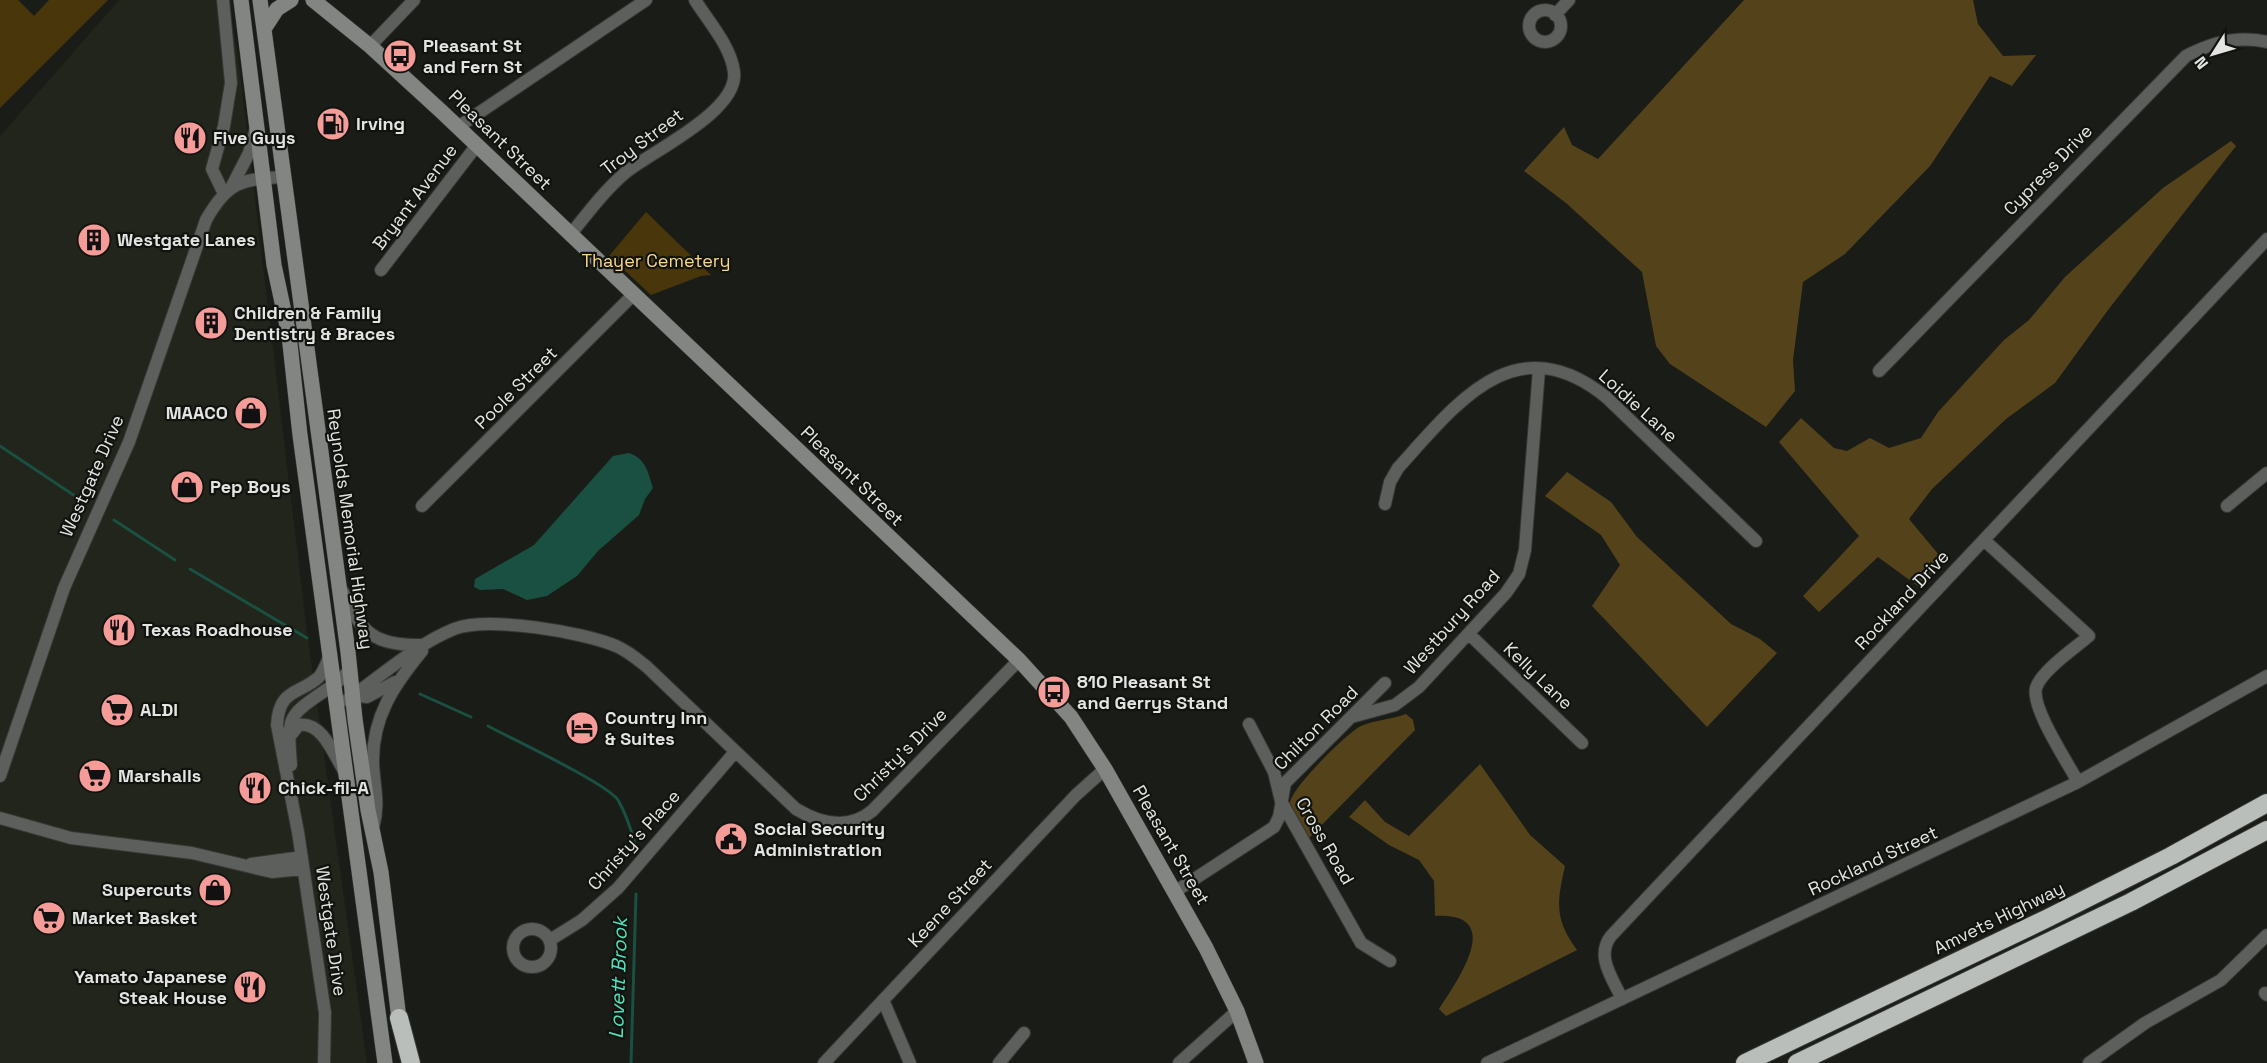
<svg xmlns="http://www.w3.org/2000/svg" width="2267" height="1063" viewBox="0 0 2267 1063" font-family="'Space Grotesk',sans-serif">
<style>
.built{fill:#21251c}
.green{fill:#49370b}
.forest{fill:#54431a}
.water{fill:#1a5042}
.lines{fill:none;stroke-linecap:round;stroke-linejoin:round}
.stream{stroke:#1a5042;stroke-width:3}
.street-casing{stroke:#363834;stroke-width:14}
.secondary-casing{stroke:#363834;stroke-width:16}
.highway-casing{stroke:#363834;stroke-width:20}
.street{stroke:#5d5f5d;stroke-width:12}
.secondary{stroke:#828582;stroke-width:15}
.highway{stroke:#b9beba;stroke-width:18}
.labels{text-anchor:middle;stroke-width:4.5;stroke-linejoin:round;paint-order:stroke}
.poi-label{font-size:18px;font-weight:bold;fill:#e4e5e3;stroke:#11130f;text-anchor:start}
.street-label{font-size:18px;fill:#e4e5e3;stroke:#11130f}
.park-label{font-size:18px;fill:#fad786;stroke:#11130f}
.water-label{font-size:20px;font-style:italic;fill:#51e0bb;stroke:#11130f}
</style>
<rect width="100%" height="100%" fill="#1a1c18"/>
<!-- built -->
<path class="built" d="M119,0H228L238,57L307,632L367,1063H0V136Z"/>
<!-- green -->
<path class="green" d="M0,0H18L34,16L49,0H108L0,108Z
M646,212L711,275L701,276L651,295L609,256Z"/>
<!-- forest -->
<path class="forest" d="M1744,0H1973L1978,24L2003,56L2036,55L2012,86L1990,76L1930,166L1845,254L1803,282L1793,360L1795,391L1766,427L1670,364L1656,346L1642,272L1566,203L1524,171L1564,127L1572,145L1598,159Z
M2231,141L2236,146L2108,310L2055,383L2006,419L1932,489L1909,519L1944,561L1919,587L1878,557L1819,612L1803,596L1859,536L1779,442L1801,418L1834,448L1847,451L1870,438L1889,448L1921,438L1938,412L2004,340L2029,320L2065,277L2163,188Z
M1567,472L1611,502L1637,537L1731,624L1760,639L1777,653L1707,727L1592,606L1620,565L1601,535L1545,496Z
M1406,714L1413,720L1415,730L1307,840C1301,830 1290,816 1290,803C1291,788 1348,732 1361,726C1375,720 1392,719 1406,714Z
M1480,764L1530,835L1565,866C1557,902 1554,919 1577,950L1446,1016L1439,1009C1457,981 1507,912 1435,916L1434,881L1419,860L1389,845L1349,817L1365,800L1385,822L1409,836Z"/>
<!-- water -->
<path class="water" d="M629,453C646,459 648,472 653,488L645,499L639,515L598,551L577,576L547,596L527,600L503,589L480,590L474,587L475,579L534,545L613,456Z"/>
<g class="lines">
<!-- stream -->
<path class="stream" d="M0,446L81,500
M114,520L175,560
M190,569L307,638
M420,694L471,717
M488,726C512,739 606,783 618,800C626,814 631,829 635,844
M631,1063L636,894"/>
<defs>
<path id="street" d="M223,0L231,83L224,126L212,169L224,194
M1529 26a16 16 0 1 1 32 0a16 16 0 1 1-32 0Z
M1555,15L1569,0
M370,46L414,0
M458,127L646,0
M232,186L249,153L256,128
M570,235C587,214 604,191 625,173C652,151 739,111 734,72C731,46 708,21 695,0
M381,270L477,145
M1879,371L2186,56C2212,42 2238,35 2267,42
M1385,504L1390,482L1398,468C1457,403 1515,324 1606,397L1756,541
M422,506L634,294
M2227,506L2267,473
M1984,540L2089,636C2075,648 2041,671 2036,688C2031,708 2068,763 2078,782
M343,592C361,634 376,646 422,645
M1469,634L1582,743
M351,695L367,697L395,682
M347,700C381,676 415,645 454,629C488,616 583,632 616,646C628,651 637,659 647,667L796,809C821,824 849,830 872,811L1019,660
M1355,716L1395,705L1419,687L1506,593L1519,574L1525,550L1539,369
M1249,724L1274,772L1281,801L1361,943L1390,961
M290,736L299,725C322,721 334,755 344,771
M291,765C287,714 288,716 329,688C338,682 345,677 350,668
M0,776L64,588L129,442L206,220C227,182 242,179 283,177
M0,818L71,838L192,853L272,872L303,869
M373,828C380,803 374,788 373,763C372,717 394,685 422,651
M251,864L302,857
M1176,891L1274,827L1279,817L1285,783L1385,683
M513 948a19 19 0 1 1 38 0a19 19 0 1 1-38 0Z
M550,940L582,920L618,888L735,752
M2265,993L2267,995
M1622,999C1613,979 1595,956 1611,936L2267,239
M883,1000L910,1063
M324,1063L325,1013L298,832L277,725C279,688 299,695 319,677C324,671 327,662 330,655
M824,1063L1076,795L1105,769
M999,1063L1024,1033
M1179,1063L1237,1011
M1487,1063L2078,782L2267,676
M2089,1063L2145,1023L2221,980L2267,935"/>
<path id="secondary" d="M241,0L274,265L289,335L300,435L385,1063
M260,0L348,652L355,719L368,810L381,872L400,1027
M313,0L370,46L442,112L1019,660L1071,717L1105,769L1206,948L1237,1011L1256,1063
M264,29L277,9L291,0"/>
<path id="highway" d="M399,1018L411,1063
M1745,1063L2048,918L2171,856L2267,803
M1797,1063L2131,902L2267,830"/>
</defs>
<!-- street casing -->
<use href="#street" class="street-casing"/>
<!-- secondary casing -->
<use href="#secondary" class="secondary-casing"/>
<!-- highway casing -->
<use href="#highway" class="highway-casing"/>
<!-- street -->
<use href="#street" class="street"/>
<!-- secondary -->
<use href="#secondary" class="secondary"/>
<!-- highway -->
<use href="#highway" class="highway"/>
</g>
<!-- icons -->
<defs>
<symbol id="bus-disc" viewBox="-11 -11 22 22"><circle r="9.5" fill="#f59b98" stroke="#11130f"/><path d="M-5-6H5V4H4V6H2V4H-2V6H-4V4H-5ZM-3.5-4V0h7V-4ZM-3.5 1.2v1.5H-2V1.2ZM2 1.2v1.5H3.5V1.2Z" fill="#111"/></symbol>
<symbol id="fuel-disc" viewBox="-11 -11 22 22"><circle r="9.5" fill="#f59b98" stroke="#11130f"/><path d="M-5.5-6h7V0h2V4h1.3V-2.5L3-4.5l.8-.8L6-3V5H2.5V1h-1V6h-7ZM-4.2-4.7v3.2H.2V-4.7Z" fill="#111"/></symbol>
<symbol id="restaurant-disc" viewBox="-11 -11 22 22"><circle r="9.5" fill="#f59b98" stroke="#11130f"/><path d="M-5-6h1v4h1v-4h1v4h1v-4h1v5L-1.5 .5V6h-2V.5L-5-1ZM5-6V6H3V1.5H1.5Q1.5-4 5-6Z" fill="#111"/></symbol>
<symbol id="building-disc" viewBox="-11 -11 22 22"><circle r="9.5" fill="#f59b98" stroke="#11130f"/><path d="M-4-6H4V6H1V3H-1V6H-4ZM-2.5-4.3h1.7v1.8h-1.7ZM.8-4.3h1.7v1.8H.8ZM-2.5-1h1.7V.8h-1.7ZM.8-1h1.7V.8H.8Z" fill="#111"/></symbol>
<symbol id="shop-disc" viewBox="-11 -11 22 22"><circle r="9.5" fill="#f59b98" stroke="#11130f"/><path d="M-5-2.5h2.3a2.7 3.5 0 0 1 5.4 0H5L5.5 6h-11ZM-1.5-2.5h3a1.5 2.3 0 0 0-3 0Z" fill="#111"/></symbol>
<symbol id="supermarket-disc" viewBox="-11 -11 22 22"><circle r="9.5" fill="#f59b98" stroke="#11130f"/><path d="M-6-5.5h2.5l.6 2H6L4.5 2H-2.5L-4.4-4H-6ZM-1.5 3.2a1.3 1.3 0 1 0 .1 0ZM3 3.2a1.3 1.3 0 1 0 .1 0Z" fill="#111"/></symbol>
<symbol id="hotel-disc" viewBox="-11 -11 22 22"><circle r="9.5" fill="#f59b98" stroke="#11130f"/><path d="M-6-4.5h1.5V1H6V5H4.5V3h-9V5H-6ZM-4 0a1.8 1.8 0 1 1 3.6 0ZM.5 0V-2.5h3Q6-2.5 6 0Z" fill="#111"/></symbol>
<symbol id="civic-disc" viewBox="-11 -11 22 22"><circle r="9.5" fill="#f59b98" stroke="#11130f"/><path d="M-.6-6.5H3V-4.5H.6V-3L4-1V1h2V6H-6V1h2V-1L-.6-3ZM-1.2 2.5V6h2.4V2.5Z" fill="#111"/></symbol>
</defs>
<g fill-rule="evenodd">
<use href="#bus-disc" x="381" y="37" width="38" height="38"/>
<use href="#fuel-disc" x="314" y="105" width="38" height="38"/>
<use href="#restaurant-disc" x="171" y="119" width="38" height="38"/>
<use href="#building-disc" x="75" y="221" width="38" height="38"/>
<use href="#building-disc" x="192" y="304" width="38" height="38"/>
<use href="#shop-disc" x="232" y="394" width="38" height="38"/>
<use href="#shop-disc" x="168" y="468" width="38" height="38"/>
<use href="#restaurant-disc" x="100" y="611" width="38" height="38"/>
<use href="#bus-disc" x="1035" y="673" width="38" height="38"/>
<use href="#supermarket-disc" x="98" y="691" width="38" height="38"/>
<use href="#hotel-disc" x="563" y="709" width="38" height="38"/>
<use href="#supermarket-disc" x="76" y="757" width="38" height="38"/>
<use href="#restaurant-disc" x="236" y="769" width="38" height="38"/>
<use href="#civic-disc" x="712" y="820" width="38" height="38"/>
<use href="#shop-disc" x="196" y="871" width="38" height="38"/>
<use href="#supermarket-disc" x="30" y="899" width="38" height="38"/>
<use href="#restaurant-disc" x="231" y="968" width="38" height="38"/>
</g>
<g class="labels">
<!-- poi labels -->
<g class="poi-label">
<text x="423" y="52">Pleasant St<tspan x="423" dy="21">and Fern St</tspan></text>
<text x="356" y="130">Irving</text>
<text x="213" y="144">Five Guys</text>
<text x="117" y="246">Westgate Lanes</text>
<text x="234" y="319">Children &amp; Family<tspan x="234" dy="21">Dentistry &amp; Braces</tspan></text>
<text x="228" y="419" text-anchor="end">MAACO</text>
<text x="210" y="493">Pep Boys</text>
<text x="142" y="636">Texas Roadhouse</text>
<text x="1077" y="688">810 Pleasant St<tspan x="1077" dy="21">and Gerrys Stand</tspan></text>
<text x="140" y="716">ALDI</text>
<text x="605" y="724">Country Inn<tspan x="605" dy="21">&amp; Suites</tspan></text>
<text x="118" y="782">Marshalls</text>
<text x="278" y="794">Chick-fil-A</text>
<text x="754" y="835">Social Security<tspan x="754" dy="21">Administration</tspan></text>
<text x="192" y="896" text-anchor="end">Supercuts</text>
<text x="72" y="924">Market Basket</text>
<text x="227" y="983" text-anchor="end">Yamato Japanese<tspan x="227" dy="21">Steak House</tspan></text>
</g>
<!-- street labels -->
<g class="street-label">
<text transform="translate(500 140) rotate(44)" y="6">Pleasant Street</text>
<text transform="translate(642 142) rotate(-37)" y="6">Troy Street</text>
<text transform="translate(2048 170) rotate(-46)" y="6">Cypress Drive</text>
<text transform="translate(415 197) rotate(-53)" y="6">Bryant Avenue</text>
<text transform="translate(516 388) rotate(-45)" y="6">Poole Street</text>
<text transform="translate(1638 406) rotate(42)" y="6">Loidie Lane</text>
<text transform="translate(92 476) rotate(-66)" y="6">Westgate Drive</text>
<text transform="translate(852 476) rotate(44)" y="6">Pleasant Street</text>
<text transform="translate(350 529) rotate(82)" y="6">Reynolds Memorial Highway</text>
<text transform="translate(1902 600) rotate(-47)" y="6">Rockland Drive</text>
<text transform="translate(1452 622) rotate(-48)" y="6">Westbury Road</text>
<text transform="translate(1538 676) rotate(44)" y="6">Kelly Lane</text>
<text transform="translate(1316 728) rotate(-45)" y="6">Chilton Road</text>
<text transform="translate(900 755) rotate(-45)" y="6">Christy's Drive</text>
<text transform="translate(634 840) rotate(-48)" y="6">Christy's Place</text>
<text transform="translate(1325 841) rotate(60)" y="6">Cross Road</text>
<text transform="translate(1171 845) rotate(60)" y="6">Pleasant Street</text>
<text transform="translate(1873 861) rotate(-25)" y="6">Rockland Street</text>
<text transform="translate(950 903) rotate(-47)" y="6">Keene Street</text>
<text transform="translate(1999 918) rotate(-26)" y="6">Amvets Highway</text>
<text transform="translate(331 931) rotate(82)" y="6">Westgate Drive</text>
</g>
<!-- park labels -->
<g class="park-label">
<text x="656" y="267">Thayer Cemetery</text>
</g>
<!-- water labels -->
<g class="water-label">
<text transform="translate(618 978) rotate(-88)" y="7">Lovett Brook</text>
</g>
</g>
<!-- north arrow -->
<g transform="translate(2213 54) rotate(233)" stroke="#11130f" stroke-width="4.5" paint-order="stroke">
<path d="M0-4.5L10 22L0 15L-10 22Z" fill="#e4e5e3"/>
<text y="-9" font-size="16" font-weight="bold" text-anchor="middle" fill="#e4e5e3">N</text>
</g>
</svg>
